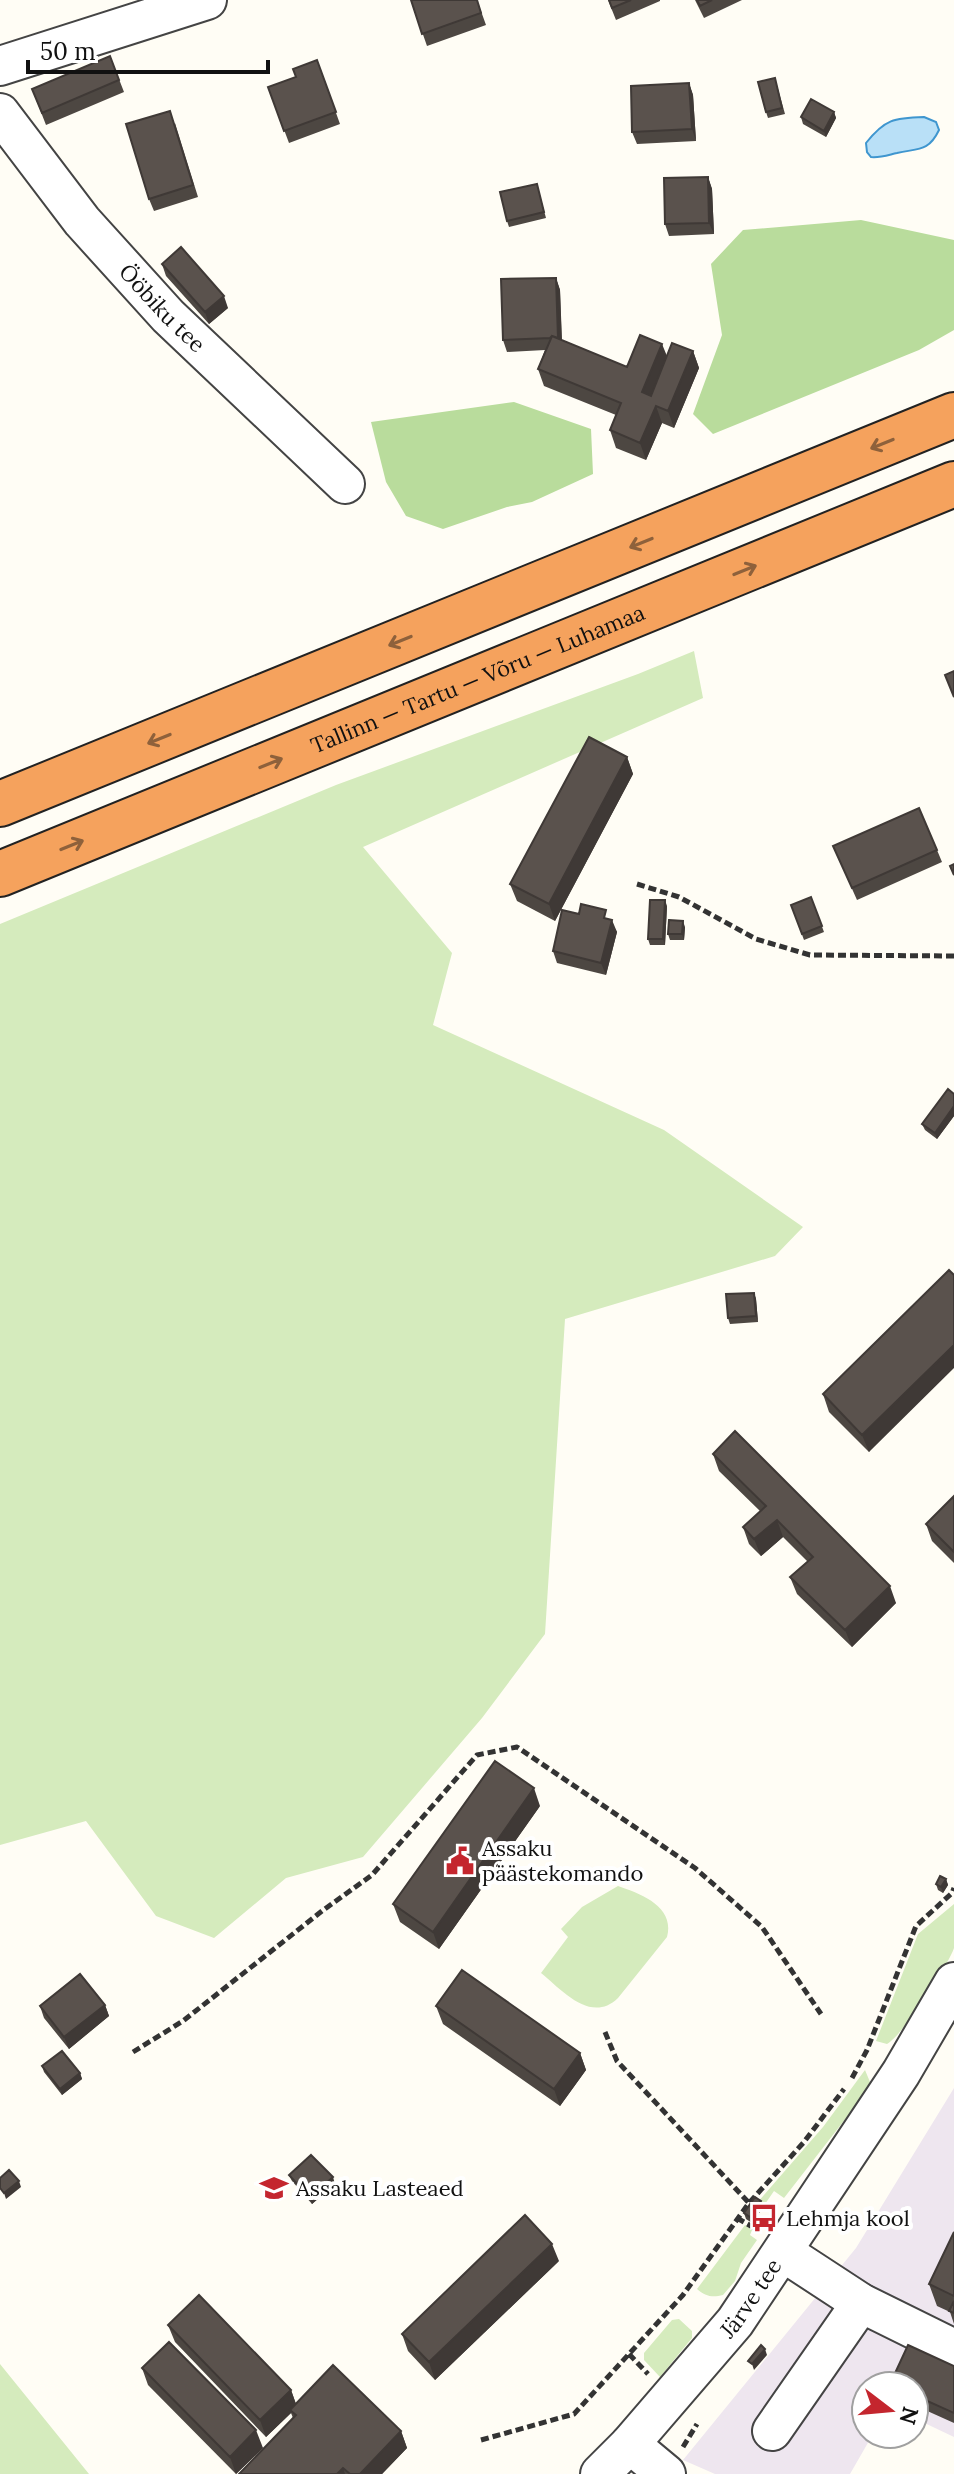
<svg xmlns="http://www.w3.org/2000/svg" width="954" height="2474" viewBox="0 0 954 2474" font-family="Lora,serif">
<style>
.industrial{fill:#eee6ef}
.green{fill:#d5ebbd}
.forest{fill:#b9dc9c}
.water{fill:#b9e0f7;stroke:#3f96cf;stroke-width:2}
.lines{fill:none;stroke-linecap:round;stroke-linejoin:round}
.minor-casing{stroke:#444;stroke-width:42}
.highway-casing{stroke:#222;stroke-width:48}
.path{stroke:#333;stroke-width:5;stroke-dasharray:8 4;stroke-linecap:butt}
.minor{stroke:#fff;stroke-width:38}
.highway{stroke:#f5a25d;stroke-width:44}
.wall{fill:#4d4742}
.shaded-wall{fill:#3f3936}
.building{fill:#5a524d;stroke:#3f3936;stroke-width:2}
.oneway{stroke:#8e613b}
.labels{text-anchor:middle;stroke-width:8;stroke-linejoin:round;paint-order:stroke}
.street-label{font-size:22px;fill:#111;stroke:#fff}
.poi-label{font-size:22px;fill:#111;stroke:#fff;text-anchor:start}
</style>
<rect width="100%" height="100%" fill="#fffdf5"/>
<!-- industrial -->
<path class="industrial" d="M954,2088V2437L914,2418V2386H866V2434H873L850,2474H715L683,2460L856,2248Z"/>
<!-- green -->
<path class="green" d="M694,651L703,698L363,847L452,953L433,1025L664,1130L803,1227L775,1256L565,1319L545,1634L482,1718L363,1857L286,1878L214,1938L156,1916L86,1821L0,1845V924L336,785L638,674Z
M618,1886C642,1894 675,1907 667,1937L618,1998C591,2024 563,1991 541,1973L568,1937L561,1929L582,1907Z
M954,1904C954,1917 954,1935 954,1948C948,1966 902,2036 887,2044L876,2041L918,1934Z
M865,2070L870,2082L867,2091L784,2198L774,2191L763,2207L757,2203L823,2127Z
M745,2225L752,2230L750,2235L757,2240L741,2263L735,2281L723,2295C712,2298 705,2296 697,2289Z
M679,2319L692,2331V2338L660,2377L644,2360V2353L672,2320Z
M0,2364L89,2474H0Z"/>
<!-- forest -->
<path class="forest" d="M861,220L954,240V330L919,350L713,434L693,414L722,335L711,264L743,230Z
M514,402L591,429L593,474L532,502L507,507L443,529L406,516L386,482L371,422Z"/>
<!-- water -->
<path class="water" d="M924,117L936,122L939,130C928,153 917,148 897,153C888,155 880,158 871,157L867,152L866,143C885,119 894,118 924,117Z"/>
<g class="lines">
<defs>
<g id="minor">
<path d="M0,66L207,0"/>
<path id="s1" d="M0,113L82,221L168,316L345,484"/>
<path d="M783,2252L861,2303L954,2349"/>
<path d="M772,2431L861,2303"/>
<path d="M630,2444L666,2474"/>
<path id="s2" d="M600,2474L630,2444L735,2322L901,2073L954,1982"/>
</g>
<g id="highway">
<path d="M0,804L954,415"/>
<path id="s3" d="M0,874L954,484"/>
</g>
</defs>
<!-- minor casing -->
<use href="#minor" class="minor-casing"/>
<!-- highway casing -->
<use href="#highway" class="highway-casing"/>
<!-- path -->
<path class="path" d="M637,884L679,897L756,939L810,955L954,956
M605,2032L617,2061L749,2203
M133,2052L183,2021L322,1911L372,1875L477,1755L517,1747L695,1868L762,1927L821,2014
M852,2078L867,2050L916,1926L952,1893L954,1888
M737,2218L756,2229
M629,2354L648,2374
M481,2440L574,2414L683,2295L749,2203L804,2142L844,2089
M683,2447L697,2424"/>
<!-- minor -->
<use href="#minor" class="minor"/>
<!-- highway -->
<use href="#highway" class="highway"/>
</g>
<!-- wall -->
<path class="wall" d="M411,0H477L486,25L427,46Z
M608,0H660V1L616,20Z
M695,0H742L704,18Z
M110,56L124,92L46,125L32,89Z
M317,60L340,124L289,143L268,87L296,77Z
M775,78L785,114L768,118L766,112Z
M689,83L693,95L696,141L637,144L632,132Z
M834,112L836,118L826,137L803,124L801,117Z
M175,123L198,197L154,211L149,199Z
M708,177L712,189L714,234L669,236L665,224Z
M537,184L546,218L509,227L507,221Z
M162,264L228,308L209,324L166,276Z
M556,278L560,290L562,340L627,367L667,356L693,351L699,368L674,428L662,423L646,460L616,448L610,430L616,415L544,386L538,369L545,350L507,352L503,340Z
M627,757L633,774L555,921L517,901L510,884Z
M833,846L937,850L942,862L857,900Z
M811,897L824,932L804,940L791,905Z
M667,906L665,945H650L648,939Z
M579,914L610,920L617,932L606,975L557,963L553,951Z
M685,927L684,940H670L668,934Z
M954,1094V1116L937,1139L925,1130L922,1124Z
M954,1275L869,1452L829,1412L823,1394Z
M754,1293L756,1299L758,1322L730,1324L728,1318Z
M713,1454L896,1603L852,1647L797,1594L790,1577L808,1562L783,1537L761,1556L749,1544L743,1527L760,1511L719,1471Z
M954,1496V1563L932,1541L926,1524Z
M540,1806L439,1949L400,1922L393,1904Z
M946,1879L948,1885L943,1893L938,1890L936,1884Z
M105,2005L109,2016L69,2049L44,2018L40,2006Z
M436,2006L580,2053L586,2070L560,2106L443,2024Z
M42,2066L80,2073L82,2079L62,2095L44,2072Z
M289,2175L335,2184L312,2204L292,2181Z
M763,2207L752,2223L746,2219L744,2213Z
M954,2232V2324L950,2312L937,2306L929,2284Z
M559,2261L435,2380L408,2351L402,2334Z
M168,2325L291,2390L296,2404L401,2431L407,2448L382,2474H239L293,2418L291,2413L266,2437L175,2342Z
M954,2366V2423L914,2405V2386H891L890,2384Z
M142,2368L263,2448L236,2474L148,2385Z"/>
<!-- shaded-wall -->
<path class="shaded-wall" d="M689,83L693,95L696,141L692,129Z
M834,112L836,118L826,137L824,131Z
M708,177L712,189L714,234L709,223Z
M556,278L560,290L562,350L558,338Z
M224,296L228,308L209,324L205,312Z
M662,344L669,361L649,409L642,392Z
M693,351L699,368L674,428L668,411Z
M656,406L662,423L646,460L640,443Z
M627,757L633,774L555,921L549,904Z
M665,900L667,906L665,945L663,939Z
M612,920L617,932L606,975L601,963Z
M683,921L685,927L684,940L682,934Z
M954,1106V1116L937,1139L935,1133Z
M754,1293L756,1299L758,1322L756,1316Z
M954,1345V1368L869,1452L862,1435Z
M777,1520L783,1537L761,1556L754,1539Z
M890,1586L896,1603L852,1647L845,1630Z
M534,1788L540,1806L439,1949L433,1932Z
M946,1879L948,1885L943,1893L941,1887Z
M105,2005L109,2016L69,2049L64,2037Z
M580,2053L586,2070L560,2106L554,2089Z
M80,2073L82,2079L62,2095L60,2089Z
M333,2177L335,2184L312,2204L310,2198Z
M19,2181L21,2187L6,2199L4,2193Z
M761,2201L763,2207L752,2223L750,2217Z
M552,2244L559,2261L435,2380L429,2362Z
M765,2349L767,2355L754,2370L752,2364Z
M291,2390L297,2407L290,2410L291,2413L266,2437L260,2420Z
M256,2430L263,2448L236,2474L230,2457Z
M401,2431L407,2448L382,2474H360Z
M343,2468L345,2474H337Z"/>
<!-- building -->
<path class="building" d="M411,0H477L481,13L422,34Z
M609,0H631L612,8Z
M697,0H712L700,6Z
M110,56L119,80L42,113L32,89Z
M317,60L336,112L284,131L268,87L296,77L293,69Z
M775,78L782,108L766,112L758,82Z
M689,83L692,129L632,132L631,86Z
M811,99L834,112L824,131L801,117Z
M170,111L193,185L149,199L126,124Z
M708,177L709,223L665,224L664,178Z
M537,184L544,212L507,221L500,192Z
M181,247L224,296L205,312L162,264Z
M556,278L558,338L552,336L550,338L503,340L501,279Z
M640,335L662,344L642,392L651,396L672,343L693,351L668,411L656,406L640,443L610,430L621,403L538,369L552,336L627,367Z
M954,671V697L945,675Z
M589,737L627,757L549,904L510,884Z
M919,808L937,850L852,888L833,846Z
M954,864V875L950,866Z
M811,897L822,926L802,934L791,905Z
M650,900H665L663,939H648Z
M581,904L606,910L604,918L612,920L601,963L553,951L562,910L579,914Z
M669,920L683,921L682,934H668Z
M948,1089L954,1094V1106L935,1133L922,1124Z
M949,1270L954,1275V1345L862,1435L823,1394Z
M754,1293L756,1316L728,1318L726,1294Z
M735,1431L890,1586L845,1630L790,1577L813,1557L777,1520L754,1539L743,1527L766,1506L713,1454Z
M954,1496V1552L926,1524Z
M495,1761L534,1788L433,1932L393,1904Z
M940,1876L946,1879L941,1887L936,1884Z
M462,1970L580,2053L554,2089L436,2006Z
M80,1974L105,2005L64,2037L40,2006Z
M62,2051L80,2073L60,2089L42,2066Z
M311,2155L333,2177L310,2198L289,2175Z
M9,2170L19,2181L4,2193L0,2188V2178Z
M755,2197L761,2201L750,2217L744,2213Z
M525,2215L552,2244L429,2362L402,2334Z
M954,2232V2296L929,2284Z
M199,2295L291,2390L260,2420L168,2325Z
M954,2301V2313L949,2311Z
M169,2342L256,2430L230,2457L142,2368Z
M761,2345L765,2349L752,2364L748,2361Z
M908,2345L954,2366V2413L914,2395V2386H895L890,2384Z
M333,2365L401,2431L360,2474H350L343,2468L337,2474H239L296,2415L290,2410Z"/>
<!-- one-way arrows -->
<defs><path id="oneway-shaft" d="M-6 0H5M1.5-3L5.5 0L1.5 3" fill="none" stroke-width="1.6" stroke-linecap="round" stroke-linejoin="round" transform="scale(2)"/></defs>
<g class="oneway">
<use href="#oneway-shaft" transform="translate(882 444) rotate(158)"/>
<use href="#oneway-shaft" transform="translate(641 543) rotate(158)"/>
<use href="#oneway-shaft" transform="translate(745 570) rotate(-22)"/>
<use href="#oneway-shaft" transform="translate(400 641) rotate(158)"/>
<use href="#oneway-shaft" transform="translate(159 739) rotate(158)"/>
<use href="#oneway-shaft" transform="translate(271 763) rotate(-22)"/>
<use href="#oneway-shaft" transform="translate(72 845) rotate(-22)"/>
</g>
<!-- icons -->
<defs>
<symbol id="civic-bare" viewBox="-9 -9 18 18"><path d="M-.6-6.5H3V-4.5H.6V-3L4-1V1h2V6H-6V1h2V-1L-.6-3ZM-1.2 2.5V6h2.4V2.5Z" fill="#c4262e" stroke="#fff" stroke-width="2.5" paint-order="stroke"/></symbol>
<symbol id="school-bare" viewBox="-9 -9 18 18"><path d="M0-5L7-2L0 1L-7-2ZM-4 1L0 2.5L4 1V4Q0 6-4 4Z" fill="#c4262e" stroke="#fff" stroke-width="2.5" paint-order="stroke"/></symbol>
<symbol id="bus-bare" viewBox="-9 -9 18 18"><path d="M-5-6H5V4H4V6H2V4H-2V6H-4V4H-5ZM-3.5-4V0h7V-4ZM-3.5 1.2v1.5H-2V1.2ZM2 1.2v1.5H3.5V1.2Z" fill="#c4262e" stroke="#fff" stroke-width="2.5" paint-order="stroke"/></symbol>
</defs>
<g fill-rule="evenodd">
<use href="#civic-bare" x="440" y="1841" width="40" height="40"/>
<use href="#school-bare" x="254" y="2168" width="40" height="40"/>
<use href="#bus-bare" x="744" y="2198" width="40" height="40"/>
</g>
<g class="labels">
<!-- street labels -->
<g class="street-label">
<text dy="8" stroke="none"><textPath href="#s1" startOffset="254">Ööbiku tee</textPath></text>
<text dy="8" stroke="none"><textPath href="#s3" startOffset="516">Tallinn — Tartu — Võru — Luhamaa</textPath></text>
<text dy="8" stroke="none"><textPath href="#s2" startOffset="232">Järve tee</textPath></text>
</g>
<!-- poi labels -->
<g class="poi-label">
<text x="482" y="1856">Assaku<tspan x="482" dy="25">päästekomando</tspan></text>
<text x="296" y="2196">Assaku Lasteaed</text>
<text x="786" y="2226">Lehmja kool</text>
</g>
</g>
<!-- north arrow -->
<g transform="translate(890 2410) rotate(106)"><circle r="38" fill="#ffffff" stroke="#a0a0a0" stroke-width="2"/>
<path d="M0-6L14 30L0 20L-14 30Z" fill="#c4262e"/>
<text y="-12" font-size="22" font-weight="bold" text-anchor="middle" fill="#111111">N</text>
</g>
<!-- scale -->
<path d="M28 60v12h240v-12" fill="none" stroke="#111111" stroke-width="4"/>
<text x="40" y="60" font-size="24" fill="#111111" stroke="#ffffff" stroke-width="6" paint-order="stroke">50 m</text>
</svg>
